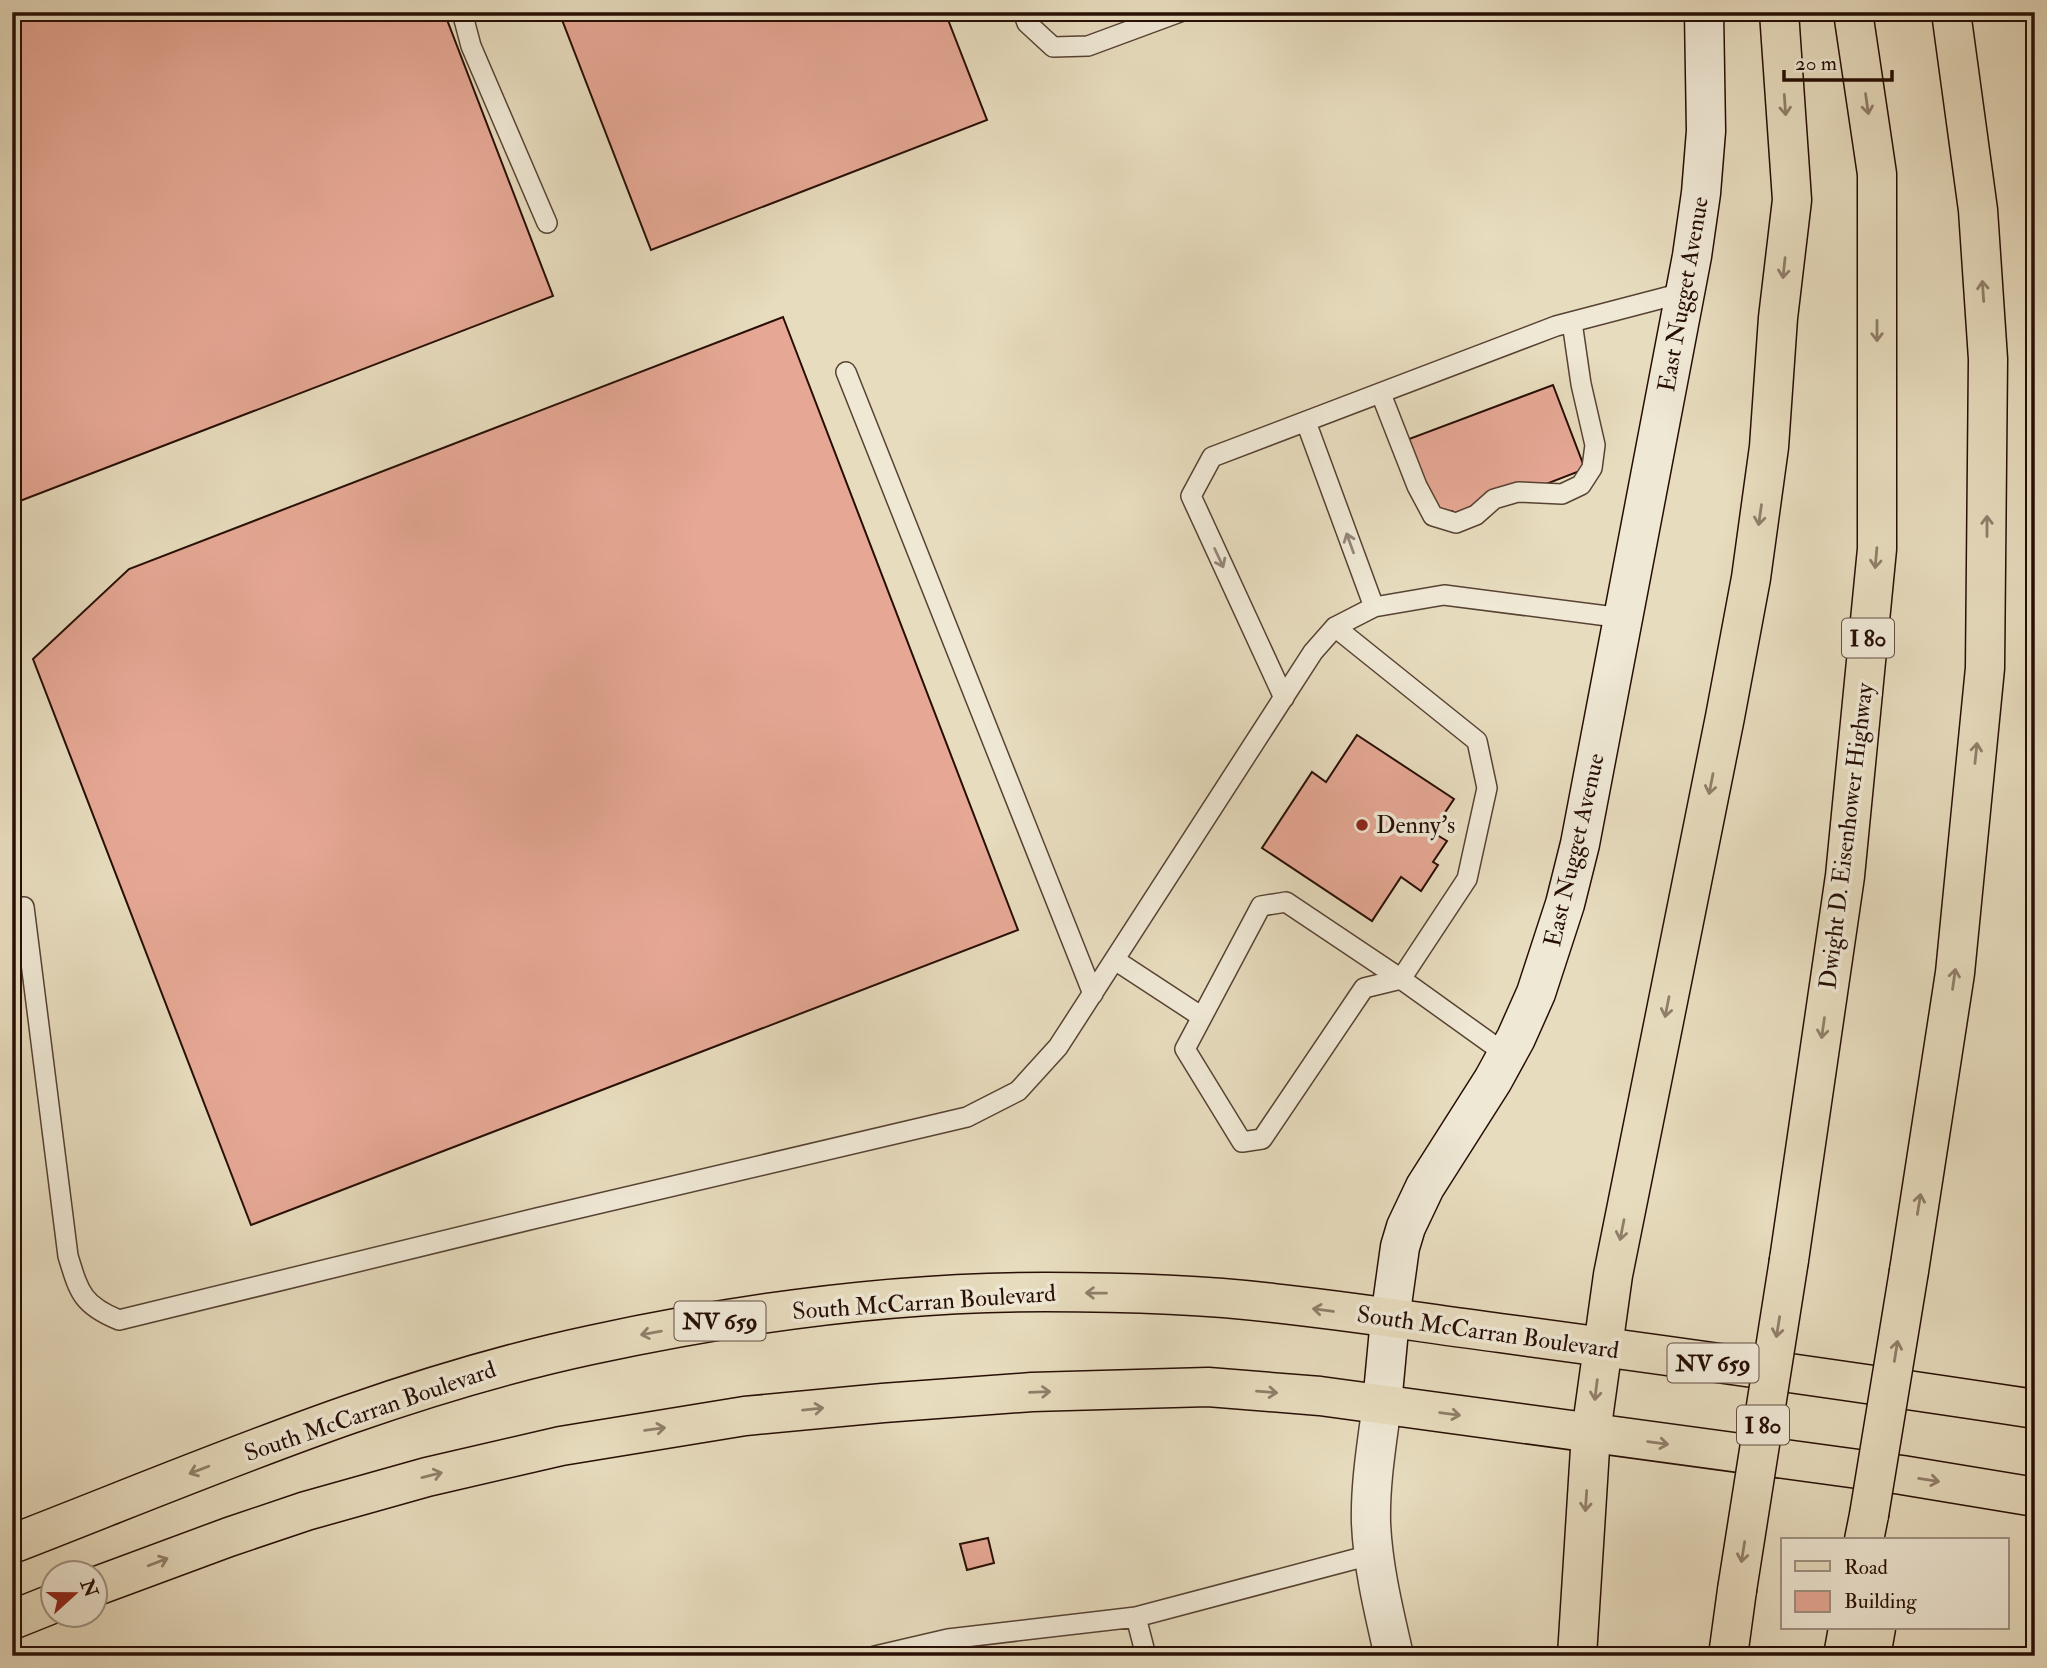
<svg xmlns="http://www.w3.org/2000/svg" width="2047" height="1668" viewBox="0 0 2047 1668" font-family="'IM FELL Double Pica',serif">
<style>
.building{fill:#e6a895;stroke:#270e05;stroke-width:2}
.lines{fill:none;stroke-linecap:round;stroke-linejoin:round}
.lane-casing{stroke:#574233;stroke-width:22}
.street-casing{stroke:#574233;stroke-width:41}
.secondary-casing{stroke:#270e05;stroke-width:41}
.primary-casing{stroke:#270e05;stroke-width:41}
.highway-casing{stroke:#270e05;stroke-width:41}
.lane{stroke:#efe8d5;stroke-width:19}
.street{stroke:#efe8d5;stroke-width:38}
.secondary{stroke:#efe8d5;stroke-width:38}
.primary{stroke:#e7dcbe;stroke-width:38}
.highway{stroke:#e7dcbe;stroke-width:38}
.highway-bridge-casing{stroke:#270e05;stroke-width:41;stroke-linecap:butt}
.highway-bridge{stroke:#e7dcbe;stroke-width:38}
.oneway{stroke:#917f6b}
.oneway2{stroke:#958677}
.poi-dot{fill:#8f2418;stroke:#efe8d5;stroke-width:2.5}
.labels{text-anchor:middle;stroke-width:7;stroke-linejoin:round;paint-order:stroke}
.shield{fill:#efe8d5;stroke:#634f43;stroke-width:2}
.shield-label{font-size:23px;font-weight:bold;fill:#270e05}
.street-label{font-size:24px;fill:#270e05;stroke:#efe8d5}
.poi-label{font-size:24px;fill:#270e05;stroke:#efe8d5;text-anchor:start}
</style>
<rect width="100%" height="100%" fill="#e7dcbe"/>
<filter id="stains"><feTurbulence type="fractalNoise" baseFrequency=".00286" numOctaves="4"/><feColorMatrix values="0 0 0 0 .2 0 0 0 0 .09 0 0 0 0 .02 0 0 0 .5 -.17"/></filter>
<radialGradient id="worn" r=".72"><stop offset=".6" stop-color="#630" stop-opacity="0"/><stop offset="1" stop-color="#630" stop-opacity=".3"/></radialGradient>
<!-- building -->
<path class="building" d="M12,12H444L553,296L12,504Z
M559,12H945L987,120L651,250Z
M783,317L1018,930L251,1225L33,659L129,569Z
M1553,385L1585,469L1455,519L1452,511L1438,516L1409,439Z
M1357,735L1454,799L1432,832L1447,841L1433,862L1438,865L1421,891L1401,877L1372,921L1262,848L1312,772L1326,782Z
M988,1538L994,1563L967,1570L960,1544Z"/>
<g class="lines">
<defs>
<path id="lane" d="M462,12L471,46L547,223
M1023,12L1027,23L1053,47L1088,46L1180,12
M846,372L1093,994
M1381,394L1417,486L1433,516L1456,523L1476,515L1494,499L1518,492L1562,494L1581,485L1592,468L1595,445L1581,384L1572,322
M1306,422L1374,607
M1335,627L1477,741L1487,788L1467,879L1401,979L1364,988L1262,1139L1242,1142L1185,1049L1261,906L1286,902L1401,979L1507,1055
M1284,698L1191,496L1212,457L1556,326L1686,292
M24,907L68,1256C79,1292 82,1305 119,1320L537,1218L967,1117L1018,1091L1058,1047L1313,652L1335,627L1374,607L1444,595L1623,618
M1115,960L1202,1017
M1136,1617L1146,1656
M875,1656L948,1639L1136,1617L1374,1554"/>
<path id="street" d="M1382,1404C1377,1443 1370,1483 1371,1523C1373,1568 1384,1612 1394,1656"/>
<path id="secondary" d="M1382,1404L1390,1319L1400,1247L1406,1227L1425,1187L1493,1080L1516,1038L1536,993L1565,904L1580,844L1692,256L1701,193L1706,131L1704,12"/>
<path id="primary" d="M12,1544C203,1470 390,1388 591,1345C739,1313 893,1292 1045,1292C1120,1292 1198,1294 1273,1303C1349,1311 1424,1323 1500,1333C1678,1357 1857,1382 2035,1409
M94,1587L229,1537L306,1511L427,1477L561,1446L745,1416L883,1403L1032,1392L1208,1387L1320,1396L1902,1475L2035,1497
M12,1620L52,1604"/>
<path id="highway" d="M1789,1260L1845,876L1877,549V174L1853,12
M1909,1271L1955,973L1985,668L1988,359L1978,210L1951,12
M1864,1540L1869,1515
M1577,1656L1591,1433L1613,1275L1725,717L1751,578L1769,447L1778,318L1792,200L1779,12
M1728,1656L1737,1590
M1843,1656L1848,1628
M1871,1656L1876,1628"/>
</defs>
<!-- lane casing -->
<use href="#lane" class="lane-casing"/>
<!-- street casing -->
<use href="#street" class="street-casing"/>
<!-- secondary casing -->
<use href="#secondary" class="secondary-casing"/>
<!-- primary casing -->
<use href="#primary" class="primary-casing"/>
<!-- highway casing -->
<use href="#highway" class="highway-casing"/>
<!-- lane -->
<use href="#lane" class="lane"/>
<!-- street -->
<use href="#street" class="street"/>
<!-- secondary -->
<use href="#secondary" class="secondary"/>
<!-- primary -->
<use href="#primary" class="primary"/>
<!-- highway -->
<use href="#highway" class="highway"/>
<defs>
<path id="highway-bridge" d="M1869,1515L1909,1271
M1737,1590L1789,1260"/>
</defs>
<!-- highway-bridge casing -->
<use href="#highway-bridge" class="highway-bridge-casing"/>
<!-- highway-bridge -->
<use href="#highway-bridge" class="highway-bridge"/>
</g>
<!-- one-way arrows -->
<defs><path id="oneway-shaft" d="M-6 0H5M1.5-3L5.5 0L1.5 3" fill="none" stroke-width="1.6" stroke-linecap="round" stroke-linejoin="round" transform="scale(1.75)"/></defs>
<g class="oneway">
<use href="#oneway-shaft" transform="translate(1867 104) rotate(82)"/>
<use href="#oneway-shaft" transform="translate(1785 105) rotate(86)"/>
<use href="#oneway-shaft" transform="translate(1784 268) rotate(96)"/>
<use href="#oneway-shaft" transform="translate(1983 291) rotate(-94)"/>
<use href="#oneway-shaft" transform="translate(1877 331) rotate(90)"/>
<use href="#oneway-shaft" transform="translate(1760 515) rotate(98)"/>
<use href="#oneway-shaft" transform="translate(1987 526) rotate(-90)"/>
<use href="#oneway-shaft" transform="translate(1876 558) rotate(95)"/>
<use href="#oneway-shaft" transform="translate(1976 753) rotate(-84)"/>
<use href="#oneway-shaft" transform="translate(1711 784) rotate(101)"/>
<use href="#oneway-shaft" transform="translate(1954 979) rotate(-82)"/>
<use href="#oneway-shaft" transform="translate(1667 1007) rotate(101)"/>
<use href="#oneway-shaft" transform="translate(1823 1028) rotate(98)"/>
<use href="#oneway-shaft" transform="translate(1919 1204) rotate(-81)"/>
<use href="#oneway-shaft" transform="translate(1622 1230) rotate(101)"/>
<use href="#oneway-shaft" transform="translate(1096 1293) rotate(-179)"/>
<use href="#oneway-shaft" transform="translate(1323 1310) rotate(-172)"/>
<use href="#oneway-shaft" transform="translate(1778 1327) rotate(99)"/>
<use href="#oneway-shaft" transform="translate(651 1333) rotate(170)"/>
<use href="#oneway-shaft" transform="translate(1896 1351) rotate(-81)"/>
<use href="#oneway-shaft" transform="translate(1596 1390) rotate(97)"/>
<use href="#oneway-shaft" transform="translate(1040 1392) rotate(-2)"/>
<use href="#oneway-shaft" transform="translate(1267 1392) rotate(5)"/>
<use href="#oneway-shaft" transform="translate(813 1409) rotate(-6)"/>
<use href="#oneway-shaft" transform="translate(1450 1414) rotate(8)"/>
<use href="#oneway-shaft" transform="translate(655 1429) rotate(-8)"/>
<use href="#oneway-shaft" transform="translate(1658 1443) rotate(8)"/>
<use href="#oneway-shaft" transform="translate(199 1470) rotate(159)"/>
<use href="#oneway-shaft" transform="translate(432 1475) rotate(-14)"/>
<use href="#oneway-shaft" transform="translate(1929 1480) rotate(9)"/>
<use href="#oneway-shaft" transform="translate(1586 1501) rotate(94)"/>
<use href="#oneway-shaft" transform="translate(1743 1552) rotate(99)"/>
<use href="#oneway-shaft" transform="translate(158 1562) rotate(-21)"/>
</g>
<g class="oneway2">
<use href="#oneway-shaft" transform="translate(1350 543) rotate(-110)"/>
<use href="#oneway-shaft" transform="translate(1219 558) rotate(65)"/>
</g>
<!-- markers -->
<circle class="poi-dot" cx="1362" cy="825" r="7"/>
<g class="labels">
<!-- shield labels -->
<g class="shield">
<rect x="1842" y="618.5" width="52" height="39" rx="5"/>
<rect x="674.5" y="1301.5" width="91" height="39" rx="5"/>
<rect x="1667.5" y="1343.5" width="91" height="39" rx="5"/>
<rect x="1737" y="1405.5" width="52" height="39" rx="5"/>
</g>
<g class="shield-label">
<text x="1868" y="646">I 80</text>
<text x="720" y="1329">NV 659</text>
<text x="1713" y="1371">NV 659</text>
<text x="1763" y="1433">I 80</text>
</g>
<!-- street labels -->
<g class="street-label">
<text transform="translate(1683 294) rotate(-80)" y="8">East Nugget Avenue</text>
<text transform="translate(1846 836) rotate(-83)" y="8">Dwight D. Eisenhower Highway</text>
<text transform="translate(1574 850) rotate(-77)" y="8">East Nugget Avenue</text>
<text transform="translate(924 1302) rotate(-4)" y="8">South McCarran Boulevard</text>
<text transform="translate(1488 1332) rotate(8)" y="8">South McCarran Boulevard</text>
<text transform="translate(370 1411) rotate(-19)" y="8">South McCarran Boulevard</text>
</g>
<!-- poi labels -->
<g class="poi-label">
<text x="1376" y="833">Denny's</text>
</g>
</g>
<!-- margin -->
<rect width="2047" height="1668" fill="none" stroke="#e7dcbe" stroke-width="42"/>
<rect x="14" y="14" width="2019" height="1640" fill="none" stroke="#270e05" stroke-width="3.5"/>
<rect x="21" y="21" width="2005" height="1626" fill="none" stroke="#270e05" stroke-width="2"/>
<!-- legend -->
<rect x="1781" y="1538" width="228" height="91" fill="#efe8d5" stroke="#9f9182" stroke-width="2"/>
<rect x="1795" y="1561" width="35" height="10" fill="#e7dcbe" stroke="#9f9182" stroke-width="2"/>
<text x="1844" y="1574" font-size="21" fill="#270e05">Road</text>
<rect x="1795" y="1591" width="35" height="21" fill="#e6a895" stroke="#9f9182" stroke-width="2"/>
<text x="1844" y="1608" font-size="21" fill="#270e05">Building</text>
<!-- north arrow -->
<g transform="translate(74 1594) rotate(69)"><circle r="33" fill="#efe8d5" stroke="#9f9182" stroke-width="2"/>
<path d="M0-5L12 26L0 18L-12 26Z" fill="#8f2418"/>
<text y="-10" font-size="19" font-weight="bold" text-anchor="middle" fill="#270e05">N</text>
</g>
<!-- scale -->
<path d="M1784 70v10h108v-10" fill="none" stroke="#270e05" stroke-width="3.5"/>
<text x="1795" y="70" font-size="21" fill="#270e05" stroke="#efe8d5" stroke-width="5" paint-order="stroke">20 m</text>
<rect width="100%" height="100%" filter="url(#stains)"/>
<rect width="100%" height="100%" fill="url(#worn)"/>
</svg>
